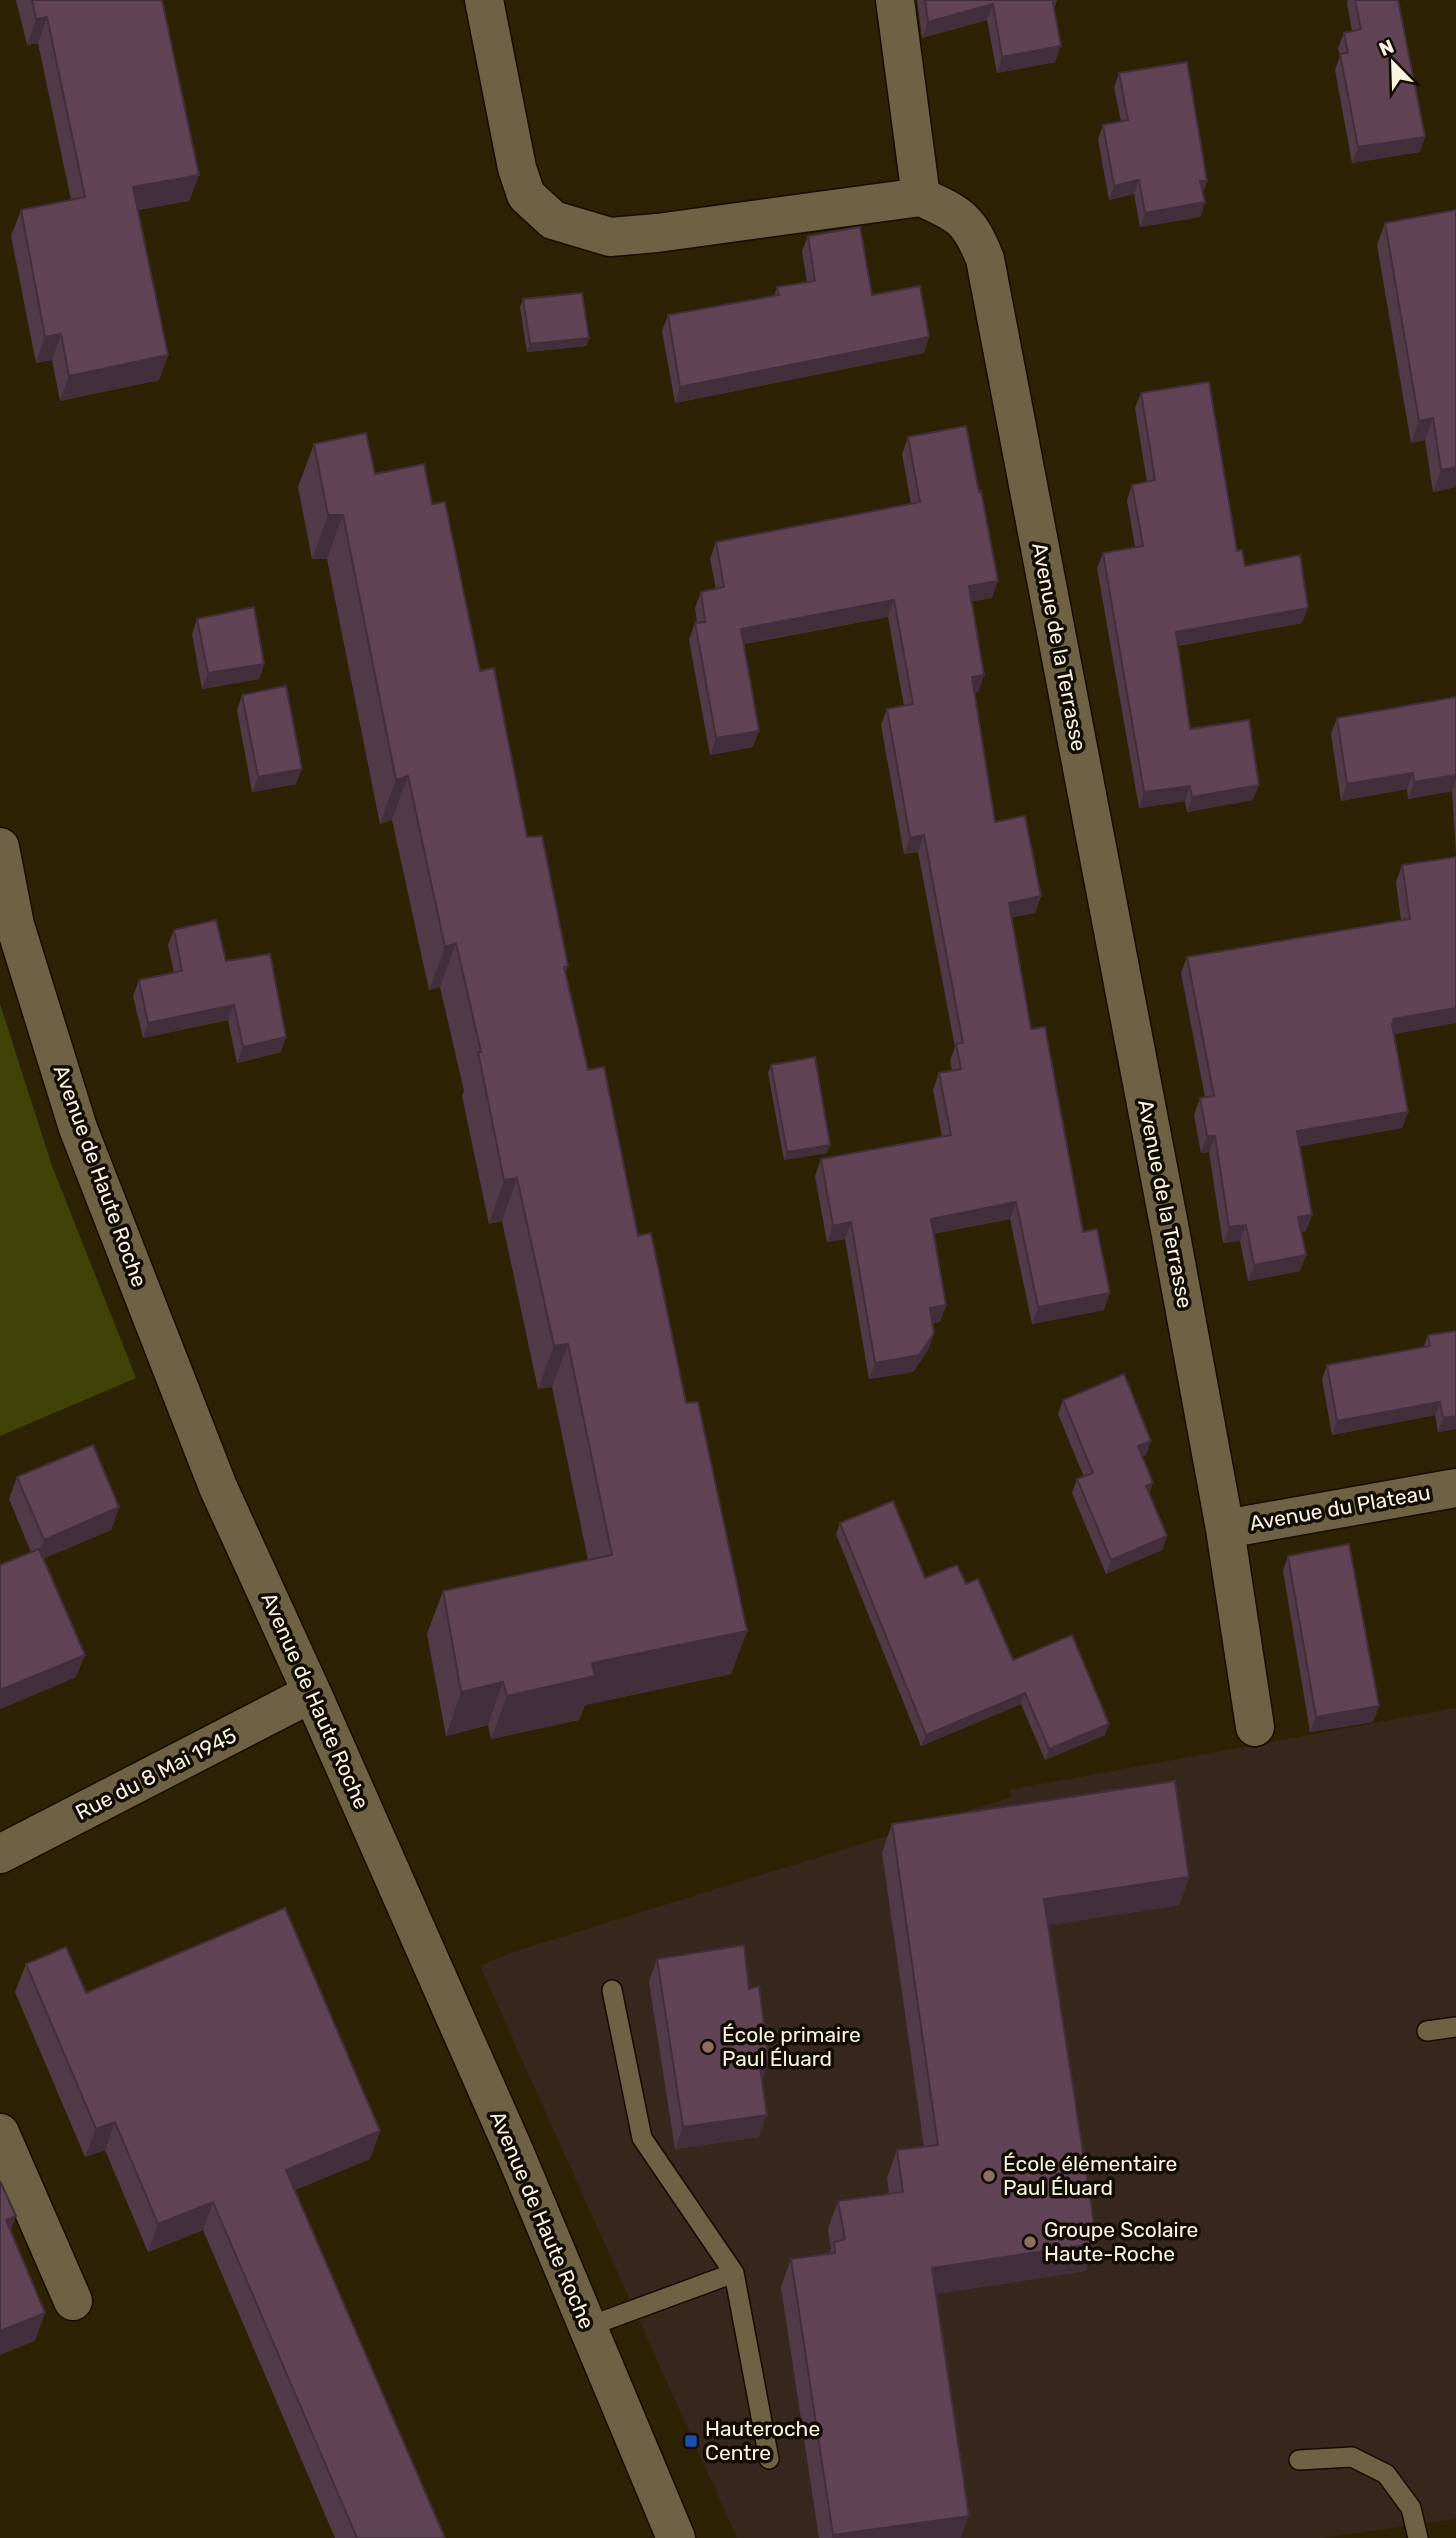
<svg xmlns="http://www.w3.org/2000/svg" width="1456" height="2538" viewBox="0 0 1456 2538" font-family="Rubik,sans-serif">
<style>
.education{fill:#37271d}
.green{fill:#404307}
.lines{fill:none;stroke-linecap:round;stroke-linejoin:round}
.service-casing{stroke:#150c00;stroke-width:22}
.minor-casing{stroke:#150c00;stroke-width:41}
.service{stroke:#6f6143;stroke-width:19}
.minor{stroke:#6f6143;stroke-width:38}
.wall{fill:#533a48}
.shaded-wall{fill:#432f3b}
.building{fill:#604354;stroke:#432f3b;stroke-width:2}
.education-dot{fill:#8d6e63;stroke:#120c03;stroke-width:2.5}
.transit-dot{fill:#1a4fb4;stroke:#120c03;stroke-width:2.5}
.labels{text-anchor:middle;stroke-width:7;stroke-linejoin:round;paint-order:stroke}
.street-label{font-size:21px;fill:#fbf3e2;stroke:#120c03}
.poi-label{font-size:21px;fill:#fbf3e2;stroke:#120c03;text-anchor:start}
</style>
<rect width="100%" height="100%" fill="#2e2204"/>
<!-- education -->
<path class="education" d="M1456,1708V2519L1322,2538H737L480,1966L513,1952L1012,1797L1009,1790Z"/>
<!-- green -->
<path class="green" d="M0,1004L52,1166L136,1378L0,1436Z"/>
<g class="lines">
<defs>
<path id="service" d="M612,1990L642,2138L734,2273
M1427,2031L1456,2027
M587,2327L734,2273L769,2459
M1299,2460L1352,2457L1386,2474L1411,2508L1418,2538"/>
<path id="minor" d="M484,0L517,168L526,195L553,220L610,237L657,233L921,197C960,214 969,219 985,259L1170,1230L1225,1529L1255,1727
M895,0L921,197
M0,847L15,925L78,1128L218,1487L312,1693L515,2153L676,2538
M1225,1529L1456,1488
M0,1854L312,1693
M0,2133L73,2301"/>
</defs>
<!-- service casing -->
<use href="#service" class="service-casing"/>
<!-- minor casing -->
<use href="#minor" class="minor-casing"/>
<!-- service -->
<use href="#service" class="service"/>
<!-- minor -->
<use href="#minor" class="minor"/>
</g>
<!-- wall -->
<path class="wall" d="M16,0H162L199,175L189,201L138,210L168,355L159,380L60,401L52,360L36,363L11,236L21,210L71,200L38,43L27,45Z
M917,0H1057L1054,8L1055,62L997,73L987,20L922,38Z
M1348,0H1398L1420,152L1352,163L1335,70L1340,56L1338,48L1344,33L1352,31L1347,4Z
M1119,73L1207,181L1203,193L1205,202L1200,217L1140,227L1134,194L1109,200L1098,139L1103,125L1121,121L1114,88Z
M1456,210V487L1433,492L1425,440L1411,443L1377,245L1385,223Z
M808,236L872,295L924,353L675,403L662,331L668,315L774,296L777,287L807,282L802,251Z
M523,299L589,338L586,346L527,352L520,307Z
M1141,393L1245,566L1302,623L1178,646L1190,729L1253,800L1187,812L1185,801L1139,808L1097,568L1103,553L1135,547L1127,500L1132,485L1147,482L1135,408Z
M908,437L992,598L971,601L984,675L978,692H974L995,822L1041,896L1035,913L1011,917L1031,1029L1083,1232L1104,1310L1032,1324L1010,1219L933,1234L946,1305L940,1322L932,1323L934,1333L928,1350L913,1372L869,1379L845,1239L827,1242L815,1176L821,1159L942,1137L933,1090L939,1073L952,1070L950,1061L955,1047L918,852L904,854L881,725L887,709L904,706L888,617L744,644L753,747L710,755L689,640L695,623H697L695,608L701,592L716,589L710,559L716,542L911,504L902,454Z
M314,444L375,474L432,504L527,837L568,966L565,973L588,1070L638,1236L686,1403L747,1631L731,1674L585,1705L579,1720L491,1739L488,1725L446,1736L427,1634L443,1591L588,1560L552,1387L538,1389L502,1221L489,1224L462,1096L464,1091L440,987L429,990L392,820L380,824L327,559H312L298,487Z
M197,619L264,664L259,679L202,689L192,634Z
M242,695L296,784L252,792L237,710Z
M1456,697V854L1452,791L1408,799L1407,789L1341,801L1331,734L1337,718Z
M1456,857L1394,1034L1408,1112L1402,1128L1300,1146L1312,1215L1306,1231L1301,1232L1306,1255L1300,1271L1248,1281L1240,1241L1223,1243L1209,1152L1201,1153L1194,1115L1200,1098L1205,1097L1181,973L1187,957L1401,920L1396,882L1402,865Z
M174,930L226,961L281,1052L237,1063L228,1020L143,1038L133,996L139,980L174,973L168,945Z
M771,1065L827,1153L784,1160L768,1073Z
M1428,1335L1456,1429L1438,1432L1435,1415L1332,1435L1322,1379L1327,1365L1423,1348Z
M1063,1400L1146,1455L1142,1456L1149,1493L1167,1536L1162,1550L1106,1574L1072,1493L1077,1479L1084,1477L1058,1414Z
M17,1477L119,1507L111,1530L44,1558L76,1677L0,1709V1565L31,1552L9,1499Z
M840,1523L925,1578L966,1584L1013,1660L1105,1735L1045,1760L1021,1704L921,1746L836,1534Z
M1288,1556L1379,1706L1373,1722L1310,1732L1283,1571Z
M892,1824L1189,1877L1179,1905L1048,1925L1086,2271L936,2294L961,2538H819L781,2287L791,2259L829,2254L831,2249L828,2229L838,2201L889,2194L887,2178L897,2150L924,2147L882,1852Z
M657,1959L749,1989L769,2060L762,2080L759,2137L675,2149L649,1982Z
M26,1964L380,2131L370,2159L295,2190L445,2538H335L203,2230L148,2252L105,2150L85,2157L15,1992Z"/>
<!-- shaded-wall -->
<path class="shaded-wall" d="M993,4L987,20L922,38L928,22Z
M47,17L38,43L27,45L36,19Z
M1061,46L1055,62L997,73L1002,57Z
M1425,137L1420,152L1352,163L1358,147Z
M199,175L189,201L123,212L133,187Z
M1139,180L1134,194L1109,200L1114,186Z
M1200,181H1207L1202,195Z
M1205,202L1200,217L1140,227L1145,213Z
M61,334L52,360L36,363L45,337Z
M929,337L924,353L675,403L680,387Z
M589,338L586,346L527,352L530,344Z
M168,355L159,380L60,401L69,376Z
M1433,418L1425,440L1411,443L1419,421Z
M1456,467V487L1433,492L1441,470Z
M328,515H343L327,559H312Z
M998,581L992,598L963,603L969,586Z
M894,600L888,617L735,645L741,629Z
M1308,608L1302,623L1170,647L1176,632Z
M264,664L259,679L202,689L208,673Z
M984,675L978,692L966,694L972,677Z
M759,731L753,747L710,755L716,738Z
M302,769L296,784L252,792L258,777Z
M1413,773L1407,789L1341,801L1347,784Z
M1456,775V780L1452,791L1408,799L1414,782Z
M408,776L392,820L380,824L396,780Z
M1259,785L1253,800L1187,812L1192,797Z
M1190,786L1185,801L1139,808L1144,792Z
M924,835L918,852L904,854L910,838Z
M1041,896L1035,913L1003,919L1009,903Z
M456,943L440,987L429,990L445,947Z
M234,1005L228,1020L143,1038L148,1023Z
M1456,1008V1023L1390,1035L1393,1019Z
M286,1037L281,1052L237,1063L243,1047Z
M1408,1112L1402,1128L1291,1148L1297,1131Z
M1207,1136H1215L1209,1152L1201,1153Z
M830,1145L827,1153L784,1160L787,1152Z
M517,1178L502,1221L489,1224L504,1180Z
M1016,1202L1010,1219L925,1235L931,1219Z
M1312,1215L1306,1231L1293,1233L1298,1217Z
M851,1222L845,1239L827,1242L833,1226Z
M1246,1225L1240,1241L1223,1243L1229,1227Z
M1306,1255L1300,1271L1248,1281L1254,1265Z
M1110,1293L1104,1310L1032,1324L1038,1307Z
M946,1305L940,1322L924,1324L930,1308Z
M934,1333L928,1350L913,1372L869,1379L875,1363Z
M568,1344L552,1387L538,1389L554,1346Z
M1440,1402L1435,1415L1332,1435L1337,1421Z
M1456,1416V1429L1438,1432L1443,1418Z
M1151,1441L1146,1455L1133,1460L1138,1446Z
M1153,1483L1148,1497L1146,1486Z
M119,1507L111,1530L36,1562L44,1540Z
M1167,1536L1162,1550L1106,1574L1111,1560Z
M747,1631L731,1674L585,1705L579,1720L491,1739L507,1696L592,1663Z
M85,1655L76,1677L0,1709V1690Z
M503,1682L488,1725L446,1736L461,1692Z
M1025,1693L1021,1704L921,1746L926,1735Z
M1379,1706L1373,1722L1310,1732L1316,1717Z
M1109,1724L1105,1735L1045,1760L1049,1749Z
M1189,1877L1179,1905L1034,1928L1044,1899Z
M769,2060L761,2082L759,2061Z
M767,2115L759,2137L675,2149L683,2127Z
M115,2122L105,2150L85,2157L96,2129Z
M380,2131L370,2159L276,2198L286,2170Z
M213,2202L203,2230L148,2252L158,2224Z
M16,2216L6,2244V2220Z
M1097,2243L1086,2271L922,2296L932,2268Z
M45,2313L35,2341L0,2355V2331Z
M969,2516L961,2538H832L833,2535Z"/>
<!-- building -->
<path class="building" d="M32,0H162L199,175L133,187L168,355L69,376L61,334L45,337L21,210L85,197L47,17L36,19Z
M925,0H1056L1053,3L1061,46L1002,57L993,4L928,22Z
M1355,0H1398L1425,137L1358,147L1340,54L1348,53L1344,33L1361,29Z
M1187,62L1207,181H1200L1205,202L1145,213L1139,180L1114,186L1103,125L1128,120L1119,73Z
M1456,210V467L1441,470L1433,418L1419,421L1385,223Z
M860,227L872,295L920,286L929,337L680,387L668,315L779,295L777,287L815,281L808,236Z
M582,293L589,338L530,344L523,299Z
M1209,382L1237,551L1242,550L1245,566L1300,555L1308,608L1176,632L1190,729L1249,720L1259,785L1192,797L1190,786L1144,792L1103,553L1143,546L1132,485L1155,480L1141,393Z
M966,426L979,492L981,491L998,581L969,586L984,675L972,677L995,822L1025,816L1041,896L1009,903L1031,1029L1045,1027L1083,1232L1097,1229L1110,1293L1038,1307L1016,1202L931,1219L946,1305L930,1308L934,1333L919,1355L875,1363L851,1222L833,1226L821,1159L951,1135L939,1073L961,1069L956,1044L963,1043L924,835L910,838L887,709L913,704L894,600L741,629L759,731L716,738L695,623L705,622L701,592L724,587L716,542L920,502L908,437Z
M366,433L375,474L424,464L432,504L445,502L480,671L494,668L527,837L542,836L568,966L564,967L588,1070L604,1067L638,1236L651,1233L686,1403L698,1402L747,1631L592,1663L595,1676L507,1696L503,1682L461,1692L443,1591L612,1555L568,1344L554,1346L517,1178L504,1180L478,1052H481L456,943L445,947L408,776L396,780L343,515H328L314,444Z
M254,607L264,664L208,673L197,619Z
M286,686L302,769L258,777L242,695Z
M1456,697V775L1414,782L1413,773L1347,784L1337,718Z
M1456,857V1008L1393,1019L1394,1023L1392,1024L1408,1112L1297,1131L1312,1215L1298,1217L1306,1255L1254,1265L1246,1225L1229,1227L1215,1136H1207L1200,1098L1214,1096L1187,957L1410,919L1402,865Z
M216,920L226,961L270,954L286,1037L243,1047L234,1005L148,1023L139,980L182,971L174,930Z
M815,1057L830,1145L787,1152L771,1065Z
M1456,1331V1416L1443,1418L1440,1402L1337,1421L1327,1365L1430,1346L1428,1335Z
M1124,1374L1151,1441L1138,1446L1153,1483L1146,1486L1167,1536L1111,1560L1077,1479L1093,1473L1063,1400Z
M93,1445L119,1507L44,1540L17,1477Z
M893,1501L925,1578L957,1565L966,1584L978,1579L1013,1660L1072,1635L1109,1724L1049,1749L1025,1693L926,1735L840,1523Z
M1349,1544L1379,1706L1316,1717L1288,1556Z
M39,1549L85,1655L0,1690V1565Z
M1175,1781L1189,1877L1044,1899L1097,2243L932,2268L969,2516L833,2535L791,2259L835,2253L834,2242L845,2239L838,2201L903,2192L897,2150L938,2145L892,1824Z
M285,1908L380,2131L286,2170L445,2538H357L213,2202L158,2224L115,2122L96,2129L26,1964L66,1947L86,1993Z
M744,1945L749,1989L759,1986L769,2060L759,2061L767,2115L683,2127L657,1959Z
M0,2181L16,2216L6,2220L45,2313L0,2331Z"/>
<!-- markers -->
<g class="education-dot">
<circle cx="708" cy="2047" r="7"/>
<circle cx="989" cy="2176" r="7"/>
<circle cx="1030" cy="2242" r="7"/>
</g>
<rect class="transit-dot" x="684" y="2434" width="14" height="14" rx="3.5"/>
<g class="labels">
<!-- street labels -->
<g class="street-label">
<text transform="translate(1059 647) rotate(79)" y="7">Avenue de la Terrasse</text>
<text transform="translate(100 1176) rotate(70)" y="7">Avenue de Haute Roche</text>
<text transform="translate(1165 1204) rotate(79)" y="7">Avenue de la Terrasse</text>
<text transform="translate(1340 1508) rotate(-10)" y="7">Avenue du Plateau</text>
<text transform="translate(315 1701) rotate(66)" y="7">Avenue de Haute Roche</text>
<text transform="translate(156 1774) rotate(-27)" y="7">Rue du 8 Mai 1945</text>
<text transform="translate(542 2220) rotate(67)" y="7">Avenue de Haute Roche</text>
</g>
<!-- poi labels -->
<g class="poi-label">
<text x="722" y="2042">École primaire<tspan x="722" dy="24">Paul Éluard</tspan></text>
<text x="1003" y="2171">École élémentaire<tspan x="1003" dy="24">Paul Éluard</tspan></text>
<text x="1044" y="2237">Groupe Scolaire<tspan x="1044" dy="24">Haute-Roche</tspan></text>
<text x="705" y="2436">Hauteroche<tspan x="705" dy="24">Centre</tspan></text>
</g>
</g>
<!-- north arrow -->
<g transform="translate(1393 63) rotate(337)" stroke="#120c03" stroke-width="5" paint-order="stroke">
<path d="M0-5L12 26L0 18L-12 26Z" fill="#fbf3e2"/>
<text y="-10" font-size="19" font-weight="bold" text-anchor="middle" fill="#fbf3e2">N</text>
</g>
</svg>
